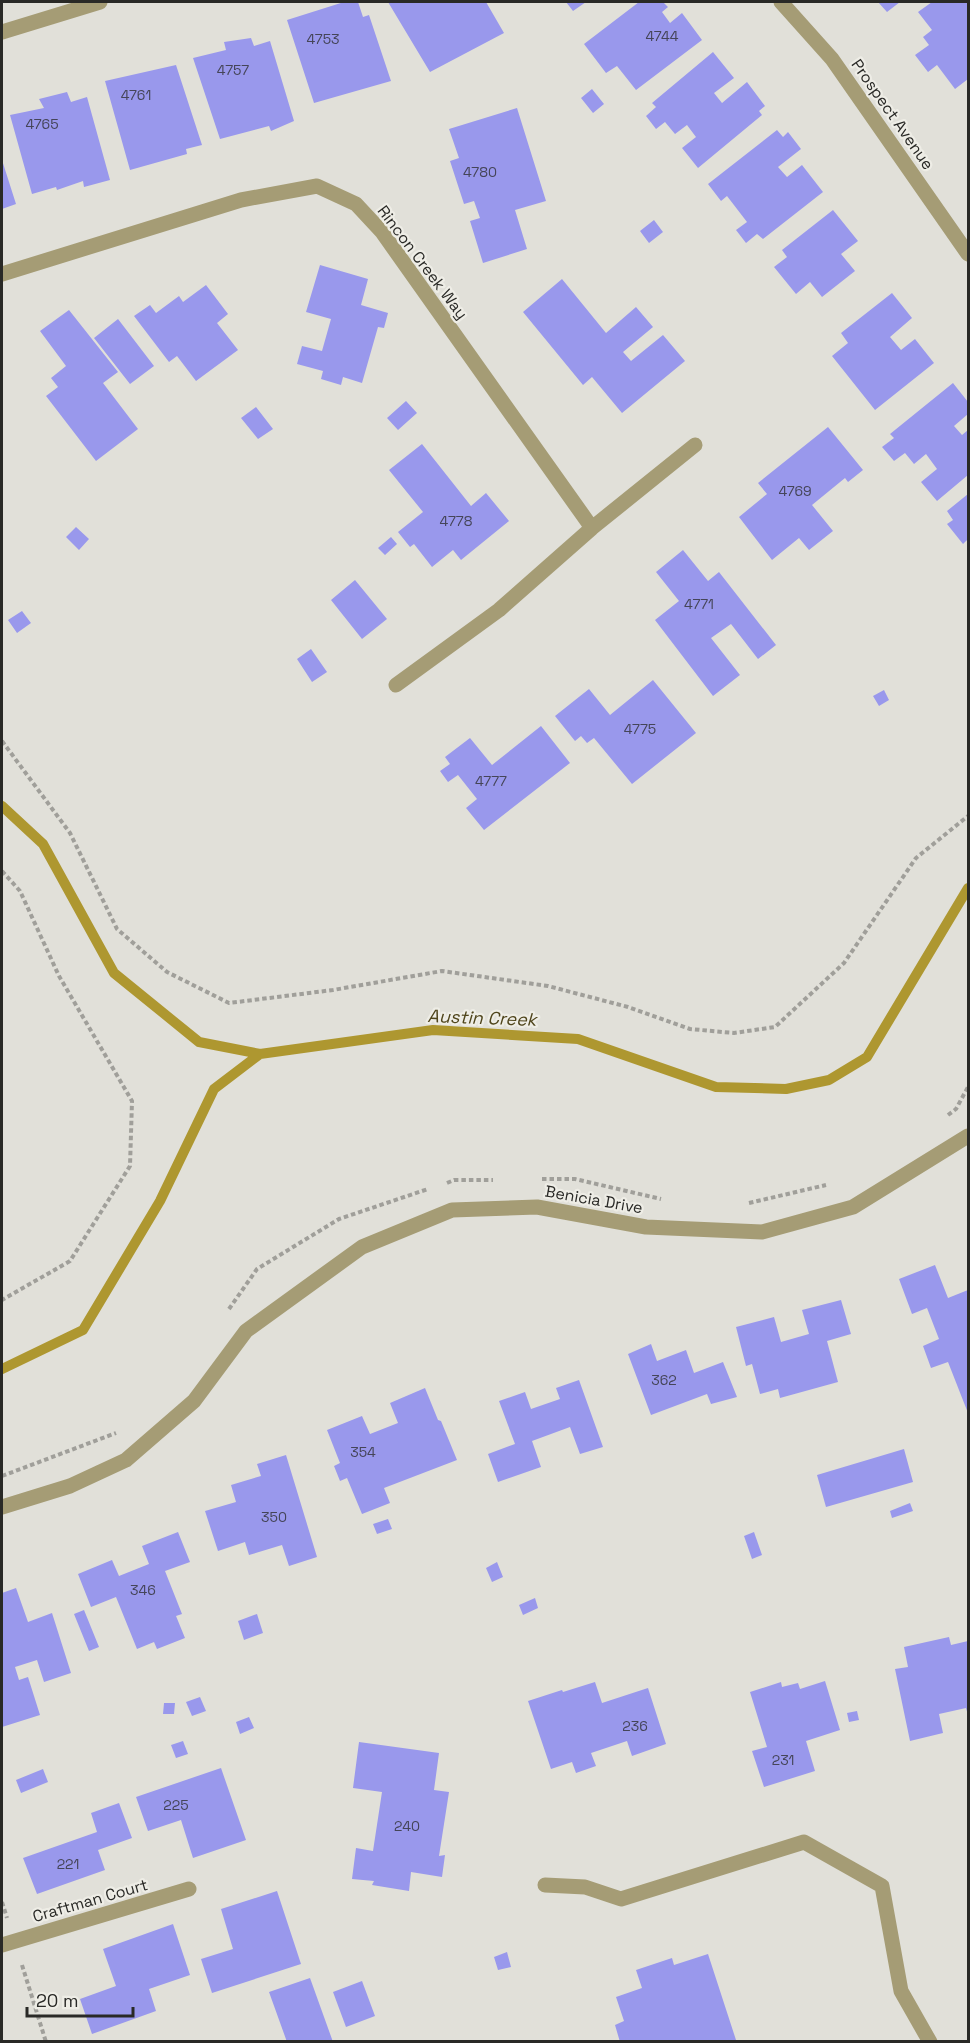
<svg xmlns="http://www.w3.org/2000/svg" width="970" height="2043" viewBox="0 0 970 2043" font-family="'Space Grotesk',sans-serif">
<style>
.lines{fill:none;stroke-linecap:round;stroke-linejoin:round}
.stream{stroke:#ae9730;stroke-width:10}
.building{fill:#9998ec}
.path{stroke:#a09f9a;stroke-width:4;stroke-dasharray:4.5 3;stroke-linecap:butt}
.minor{stroke:#a59c75;stroke-width:15}
.labels{text-anchor:middle;stroke-width:4.5;stroke-linejoin:round;paint-order:stroke}
.number-label{font-size:14px;fill:#454558}
.street-label{font-size:16px;fill:#292926;stroke:#eeede6}
.water-label{font-size:18px;font-style:italic;fill:#4f451c;stroke:#eeede6}
</style>
<rect width="100%" height="100%" fill="#e1e0d9"/>
<g class="lines">
<!-- stream -->
<path class="stream" d="M2,806L43,844L114,973L199,1042L260,1054L433,1030L578,1039L716,1087L786,1089L829,1080L867,1057L968,888
M2,1369L83,1330L160,1201L214,1089L260,1054"/>
</g>
<!-- building -->
<path class="building" d="M344,2H358L363,17L369,15L391,81L314,103L287,20Z
M388,2H486L504,33L430,72Z
M566,2H586L573,11Z
M639,2H663L668,7L662,12L670,23L682,13L702,40L636,90L617,66L606,73L584,44Z
M878,2H900L887,12Z
M932,2H968V79L955,89L937,65L928,72L915,55L929,45L923,37L932,30L918,12Z
M251,38L254,46L270,41L294,121L271,131L269,126L220,139L193,58L226,50L224,42Z
M713,52L734,78L714,93L722,103L747,82L765,106L759,111L762,115L698,168L682,148L696,137L687,125L675,134L665,122L656,129L646,116L656,107L652,103Z
M176,65L202,145L186,149L187,154L130,170L105,81Z
M592,89L604,104L593,113L581,98Z
M67,92L71,102L87,97L110,180L84,187L83,181L57,190L56,187L32,194L10,115L44,108L39,99Z
M517,108L546,201L515,210L527,249L483,263L470,221L480,218L474,201L464,204L450,161L459,158L449,129Z
M777,130L783,137L788,132L801,149L778,167L787,177L802,165L823,192L763,239L757,234L746,243L736,230L747,222L727,196L721,201L708,184Z
M2,160L16,204L2,209Z
M833,210L858,241L841,254L855,271L822,297L810,282L796,294L774,267L787,257L782,250Z
M654,220L663,232L649,243L640,231Z
M320,265L368,279L361,305L388,313L384,328L378,327L362,383L343,377L341,385L321,379L323,371L297,364L302,346L322,351L331,319L306,312Z
M562,279L606,333L636,307L653,327L623,352L631,361L663,335L685,361L622,413L592,377L583,385L523,312Z
M206,285L228,314L217,323L238,350L196,381L177,356L169,362L134,316L150,305L156,313L179,296L183,302Z
M892,293L912,318L890,337L901,350L915,339L934,363L875,410L832,356L848,343L841,333Z
M69,310L118,372L103,383L138,429L96,461L46,396L58,387L51,378L66,366L40,331Z
M118,319L154,366L130,384L94,338Z
M953,383L968,402V414L954,426L962,435L968,430V475L937,501L921,482L937,469L926,454L914,464L905,453L894,461L882,447L894,438L890,434Z
M406,401L417,413L398,430L387,418Z
M256,407L273,429L258,439L241,418Z
M828,427L863,470L848,482L845,478L812,505L833,531L809,550L799,538L772,560L739,517L767,494L758,483Z
M422,444L471,506L486,493L509,521L461,560L453,550L432,567L414,544L410,547L398,532L423,512L389,470Z
M968,494V539L963,544L947,524L953,520L947,511Z
M76,527L89,539L79,550L66,537Z
M391,537L397,544L385,555L378,548Z
M683,550L708,581L719,572L776,645L758,659L731,624L711,638L740,675L713,696L655,620L679,601L656,572Z
M355,580L387,619L362,639L331,600Z
M22,611L31,623L17,633L8,620Z
M311,649L327,672L312,682L297,659Z
M653,680L696,733L632,784L594,738L587,743L581,736L575,741L555,716L589,689L610,715Z
M884,690L889,700L879,706L873,696Z
M541,726L570,763L484,830L466,808L477,799L458,775L448,782L440,771L450,764L445,757L470,738L492,765Z
M935,1265L948,1298L968,1290V1413L948,1362L931,1368L923,1346L939,1339L927,1308L912,1314L899,1279Z
M841,1300L851,1334L827,1341L838,1382L780,1398L778,1389L760,1394L752,1364L746,1366L736,1327L774,1317L781,1342L809,1334L802,1310Z
M651,1344L657,1361L686,1350L694,1373L723,1362L737,1397L711,1404L707,1394L651,1415L628,1354Z
M579,1380L603,1447L580,1454L570,1427L532,1441L541,1467L498,1482L488,1454L515,1444L499,1401L525,1392L531,1409L560,1399L556,1388Z
M425,1388L438,1420L441,1421L457,1460L384,1488L390,1503L362,1514L347,1478L340,1481L334,1466L340,1463L327,1430L362,1416L370,1434L398,1423L390,1403Z
M904,1449L913,1482L826,1507L817,1475Z
M286,1455L317,1557L289,1566L282,1545L249,1555L245,1542L218,1551L205,1511L236,1502L231,1485L261,1476L257,1464Z
M910,1503L913,1511L892,1518L890,1511Z
M388,1519L392,1529L377,1534L373,1524Z
M178,1532L190,1562L165,1571L182,1614L176,1616L185,1638L157,1649L154,1642L137,1649L116,1597L91,1607L78,1574L112,1560L119,1576L149,1564L142,1546Z
M754,1532L762,1555L752,1559L744,1536Z
M497,1562L503,1577L492,1582L486,1568Z
M16,1588L28,1622L52,1613L71,1673L44,1682L37,1660L15,1667L19,1680L28,1677L40,1715L2,1727V1593Z
M535,1598L538,1608L523,1615L519,1605Z
M84,1610L99,1647L89,1651L74,1614Z
M257,1614L263,1633L244,1640L238,1621Z
M949,1637L951,1645L968,1641V1715L966,1708L939,1714L943,1733L910,1741L895,1669L908,1667L904,1647Z
M825,1681L840,1730L806,1741L815,1771L764,1787L752,1751L767,1747L750,1692L781,1682L782,1687L798,1683L800,1689Z
M595,1682L602,1703L648,1688L666,1744L632,1756L627,1741L591,1753L596,1766L576,1773L572,1762L551,1769L528,1701L562,1690L563,1692Z
M200,1697L206,1711L192,1716L186,1702Z
M164,1703H175L174,1714H163Z
M857,1711L859,1720L849,1722L847,1713Z
M249,1717L254,1728L240,1734L236,1722Z
M183,1741L188,1754L176,1758L171,1745Z
M359,1742L439,1753L434,1790L449,1792L439,1856L445,1855L442,1877L411,1872L409,1891L372,1885L374,1881L352,1879L356,1848L373,1851L382,1792L353,1788Z
M221,1768L246,1840L193,1858L181,1820L148,1831L136,1797Z
M43,1769L48,1782L21,1793L16,1780Z
M119,1803L132,1838L98,1850L105,1870L37,1894L23,1858L97,1832L91,1813Z
M277,1891L301,1964L212,1993L201,1959L233,1949L221,1909Z
M173,1924L190,1975L149,1989L156,2011L92,2034L80,1999L116,1986L103,1949Z
M507,1952L511,1967L498,1970L494,1957Z
M708,1954L736,2040L620,2042L615,2025L624,2021L616,1997L642,1988L636,1970L672,1958L674,1965Z
M310,1978L333,2042H287L269,1992Z
M362,1981L375,2016L346,2027L333,1992Z"/>
<g class="lines">
<!-- path -->
<path class="path" d="M2,741L70,833L117,929L167,972L229,1003L333,990L442,971L548,986L628,1007L690,1029L734,1033L775,1027L844,963L916,858L968,816
M2,871L20,891L59,976L132,1101L130,1166L70,1261L2,1300
M948,1115L956,1109L968,1087
M542,1179H575L661,1199
M447,1183L454,1180H493
M749,1203L826,1185
M229,1309L257,1269L339,1219L428,1189
M2,1476L116,1433
M2,1902L7,1918
M22,1965L46,2042"/>
<!-- minor -->
<path class="minor" d="M781,2L832,59L968,254
M2,32L100,2
M2,274L241,200L317,186L356,204L382,232L592,528
M396,685L499,610L592,528L695,445
M2,1507L70,1486L126,1460L194,1401L246,1331L362,1247L452,1210L537,1207L646,1227L762,1232L853,1207L968,1136
M545,1885L585,1887L621,1899L804,1842L882,1886L901,1991L930,2042
M2,1945L189,1889"/>
</g>
<g class="labels">
<!-- number labels -->
<g class="number-label">
<text x="662" y="41">4744</text>
<text x="323" y="44">4753</text>
<text x="233" y="75">4757</text>
<text x="136" y="100">4761</text>
<text x="42" y="129">4765</text>
<text x="480" y="177">4780</text>
<text x="795" y="496">4769</text>
<text x="456" y="526">4778</text>
<text x="699" y="609">4771</text>
<text x="640" y="734">4775</text>
<text x="491" y="786">4777</text>
<text x="664" y="1385">362</text>
<text x="363" y="1457">354</text>
<text x="274" y="1522">350</text>
<text x="143" y="1595">346</text>
<text x="635" y="1731">236</text>
<text x="783" y="1765">231</text>
<text x="176" y="1810">225</text>
<text x="407" y="1831">240</text>
<text x="68" y="1869">221</text>
</g>
<!-- street labels -->
<g class="street-label">
<text transform="translate(893 114) rotate(55)" y="6">Prospect Avenue</text>
<text transform="translate(423 262) rotate(53)" y="6">Rincon Creek Way</text>
<text transform="translate(594 1199) rotate(10)" y="6">Benicia Drive</text>
<text transform="translate(90 1900) rotate(-16)" y="6">Craftman Court</text>
</g>
<!-- water labels -->
<g class="water-label">
<text transform="translate(482 1018) rotate(2)" y="6">Austin Creek</text>
</g>
</g>
<!-- border -->
<rect width="970" height="2043" fill="none" stroke="#292926" stroke-width="6"/>
<!-- scale -->
<path d="M27 2007v9h106v-9" fill="none" stroke="#292926" stroke-width="3"/>
<text x="36" y="2007" font-size="18" fill="#292926" stroke="#eeede6" stroke-width="4.5" paint-order="stroke">20 m</text>
</svg>
